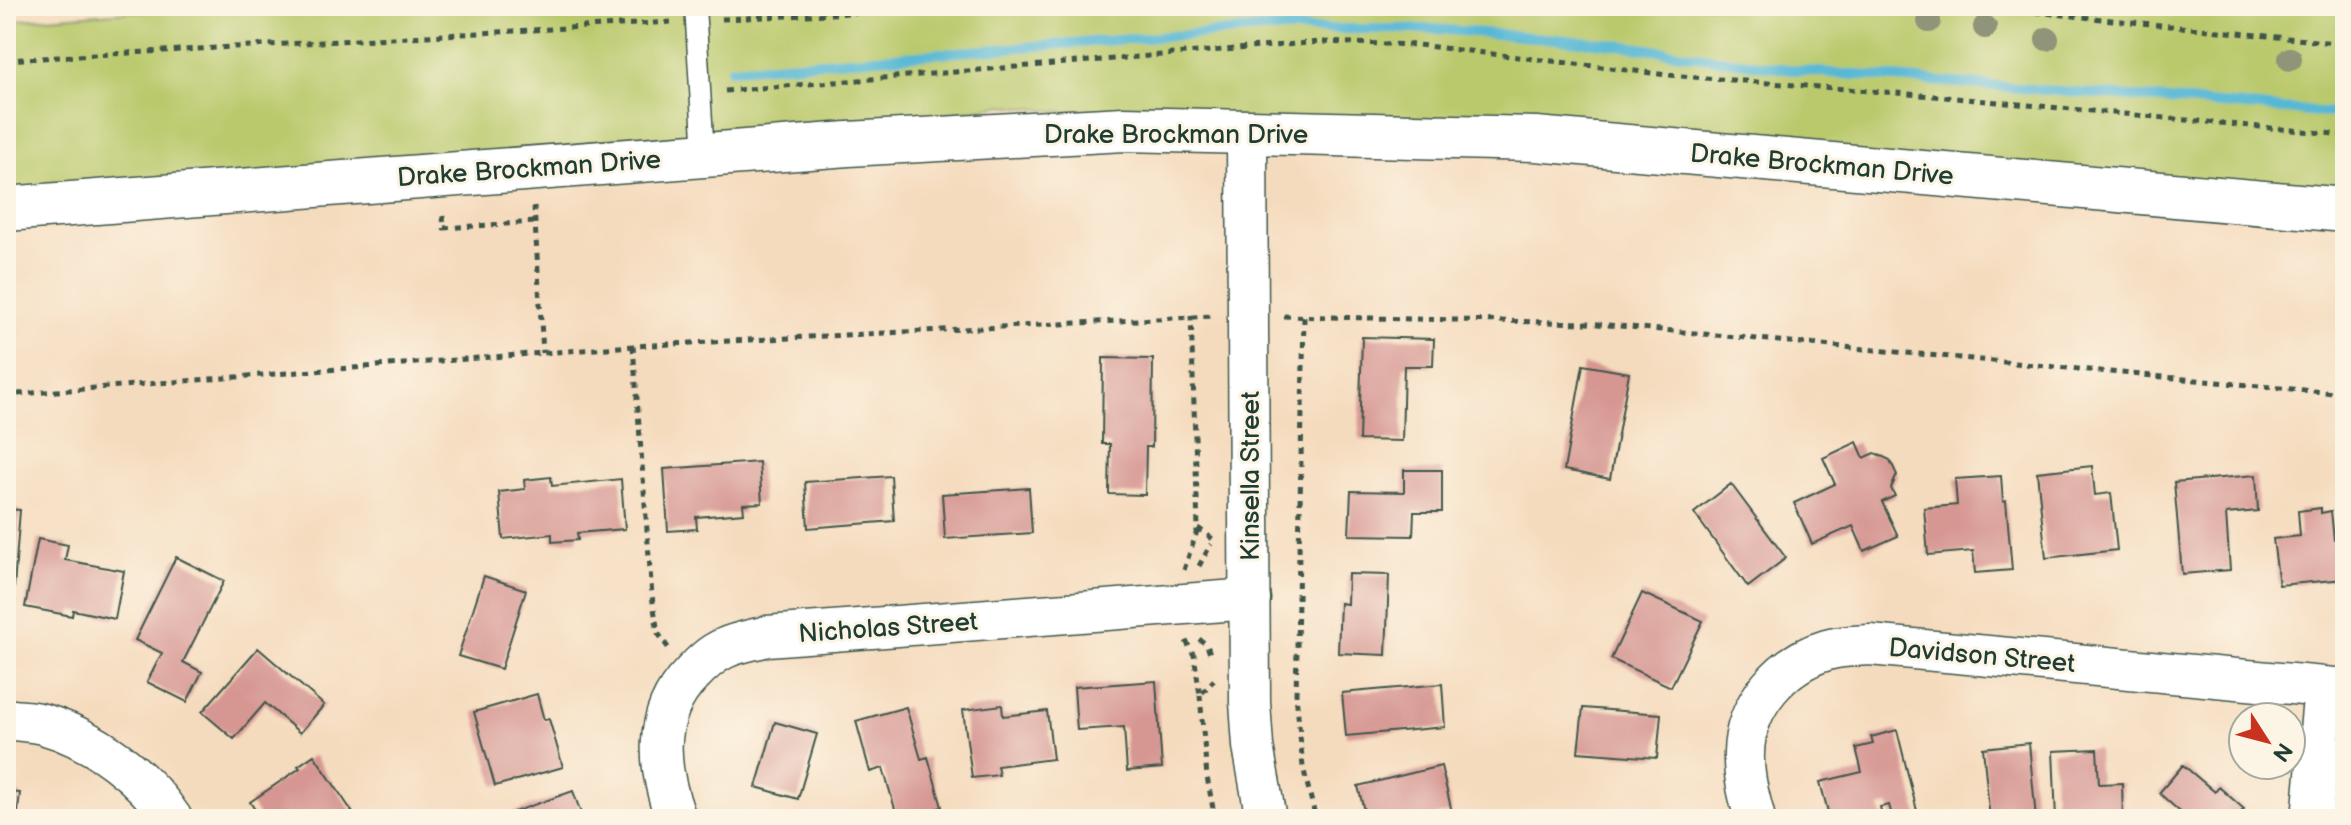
<svg xmlns="http://www.w3.org/2000/svg" width="2351" height="825" viewBox="0 0 2351 825" font-family="'Balsamiq Sans',sans-serif">
<style>
.green{fill:#bac96c;stroke:#6c8350;stroke-width:2}
.lines{fill:none;stroke-linecap:round;stroke-linejoin:round}
.stream{stroke:#57b8d5;stroke-width:10}
.building{fill:#d69692}
.lane-casing{stroke:#3f5549;stroke-width:23}
.street-casing{stroke:#3f5549;stroke-width:43}
.secondary-casing{stroke:#3f5549;stroke-width:47}
.path{stroke:#3f5549;stroke-width:5;stroke-dasharray:6 6;stroke-linecap:butt}
.lane{stroke:#fff;stroke-width:20}
.street{stroke:#fff;stroke-width:40}
.secondary{stroke:#fff;stroke-width:44}
.tree{fill:#909478}
.labels{text-anchor:middle;stroke-width:6;stroke-linejoin:round;paint-order:stroke}
.street-label{font-size:26px;fill:#1f3d34;stroke:#fcf5e5}
</style>
<rect width="100%" height="100%" fill="#fcf5e5"/>
<filter id="ink" filterUnits="userSpaceOnUse"><feTurbulence type="fractalNoise" baseFrequency=".0125" numOctaves="2"/><feDisplacementMap in="SourceGraphic" scale="16" xChannelSelector="R" yChannelSelector="G"/><feConvolveMatrix kernelMatrix="1 2 1 2 8 2 1 2 1" color-interpolation-filters="sRGB"/></filter>
<filter id="wash" filterUnits="userSpaceOnUse"><feTurbulence type="fractalNoise" baseFrequency=".006" numOctaves="4" result="noise"/><feDisplacementMap in="SourceGraphic" scale="32" xChannelSelector="R" yChannelSelector="G"/><feGaussianBlur stdDeviation="1.8" result="paint"/><feColorMatrix in="noise" values="0 0 0 0 0 0 0 0 0 0 0 0 0 0 0 0 0 1.4 0 .05"/><feComposite in="paint" operator="in"/></filter>
<g filter="url(#wash)">
<rect width="100%" height="100%" fill="#f5dbbe"/>
<!-- green -->
<path class="green" d="M209,6H2345V214L1247,133L1003,105L704,155L6,209V21Z"/>
<g class="lines">
<!-- stream -->
<path class="stream" d="M731,69L1264,29H1435L1605,43L1794,70L2345,114"/>
</g>
<g id="blocks">
<!-- building -->
<path class="building" d="M1362,337L1434,339L1433,366H1404L1402,441L1359,440Z
M1103,358L1153,359L1152,447H1146L1145,495L1109,494L1110,444H1102Z
M1583,365L1629,373L1610,479L1564,470Z
M1857,442L1864,458L1875,453L1890,460L1897,475L1891,488L1895,496L1882,502L1898,536L1864,551L1853,526L1812,544L1794,503L1835,484L1823,458Z
M759,462L762,503L743,504L744,513L696,517L697,529L668,531L664,469Z
M2092,466L2095,495L2111,493L2117,550L2046,558L2037,472Z
M1404,470H1442V512H1414L1413,536L1349,535L1351,491L1404,492Z
M2256,475L2258,511L2226,514L2230,570L2182,574L2174,482Z
M891,476L894,521L808,528L805,482Z
M2001,476L2003,502L2006,501L2012,570L1975,573L1973,551L1928,555L1924,508L1957,505L1955,479Z
M551,477L552,486L621,479L625,529L577,533L578,540L552,542V534L503,539L499,492L525,489L524,480Z
M1731,484L1786,558L1748,587L1694,513Z
M1029,488L1032,533L945,539L942,494Z
M2321,508V513L2331,511L2334,540L2345,539V579L2279,585L2273,539L2300,536L2298,511Z
M6,509L20,510L14,587H6Z
M38,539L68,545L65,560L124,571L115,619L73,610L72,616L25,607Z
M176,557L224,581L183,662L202,672L187,702L147,682L162,653L135,640Z
M1348,574L1389,575L1386,655L1338,653L1340,603L1347,604Z
M484,576L526,590L501,669L458,656Z
M1642,593L1703,621L1671,687L1611,659Z
M258,648L324,705L300,733L265,703L234,739L202,712Z
M1156,681L1162,768L1127,771L1124,727L1077,730L1074,687Z
M1442,684L1445,727L1346,736L1342,693Z
M537,694L544,720L549,719L563,767L495,786L474,712Z
M1002,705L1003,716L1047,711L1053,759L997,766L999,775L972,778L963,710Z
M906,707L921,759L928,757L942,807L898,819L883,768L870,772L856,721Z
M1583,708L1661,714L1657,758L1578,752Z
M775,722L817,734L798,799L756,787Z
M1897,730L1919,819H1893L1889,805L1880,807L1883,819H1844L1843,815L1830,819L1820,782L1862,772L1856,748L1873,744L1871,737Z
M2029,743L2036,819H1990L1983,748Z
M2097,749L2099,784L2122,783L2123,819H2056L2053,751Z
M314,755L357,819H261L250,802L300,768L298,766Z
M2183,765L2215,792L2219,787L2244,809L2235,819H2188L2159,793Z
M1441,766L1452,812L1420,819H1366L1358,786Z
M573,791L583,819H494Z
M6,792L20,793L17,819H6Z"/>
</g>
</g>
<g filter="url(#ink)">
<use href="#blocks" fill-opacity="0" stroke="#3f5549" stroke-width="2"/>
<g class="lines">
<defs>
<path id="lane" d="M695,6L704,155"/>
<path id="street" d="M1247,133L1250,702L1253,746L1266,819
M6,719C18,721 32,721 43,724C95,739 143,775 172,819
M676,819C658,769 651,716 691,675C701,664 711,654 725,648C738,642 753,640 767,636L1250,599
M1755,819C1749,797 1743,775 1744,753C1745,705 1782,663 1827,650C1840,646 1856,646 1870,645L2345,689
M2312,819L2324,687"/>
<path id="secondary" d="M6,209L848,144L1124,129L1536,139L2345,210"/>
</defs>
<!-- lane casing -->
<use href="#lane" class="lane-casing"/>
<!-- street casing -->
<use href="#street" class="street-casing"/>
<!-- secondary casing -->
<use href="#secondary" class="secondary-casing"/>
<!-- path -->
<path class="path" d="M1976,6L2345,44
M722,19L1000,6
M6,60L672,22
M725,91L1320,42L1418,45L1668,75L1934,96L2345,135
M534,206L543,353
M443,216L444,228L535,222
M1284,316L1587,323L2345,394
M1304,317L1296,694L1303,767L1316,819
M633,346L652,596L658,633L669,649
M6,395L633,346L1214,316
M1198,528L1214,540
M1199,566L1211,544
M1184,570L1198,528L1191,315
M1199,639L1207,645L1211,657
M1186,641L1194,655L1200,695L1214,680
M1200,695L1207,777L1215,819"/>
<!-- lane -->
<use href="#lane" class="lane"/>
<!-- street -->
<use href="#street" class="street"/>
<!-- secondary -->
<use href="#secondary" class="secondary"/>
</g>
<!-- trees -->
<g class="tree">
<circle cx="1929" cy="21" r="12"/>
<circle cx="1985" cy="27" r="12"/>
<circle cx="2047" cy="39" r="12"/>
<circle cx="2290" cy="59" r="12"/>
</g>
</g>
<g class="labels">
<!-- street labels -->
<g class="street-label">
<text x="1176" y="143">Drake Brockman Drive</text>
<text transform="translate(1822 164) rotate(5)" y="9">Drake Brockman Drive</text>
<text transform="translate(529 168) rotate(-4)" y="9">Drake Brockman Drive</text>
<text transform="translate(1250 476) rotate(-90)" y="9">Kinsella Street</text>
<text transform="translate(888 627) rotate(-4)" y="9">Nicholas Street</text>
<text transform="translate(1982 655) rotate(5)" y="9">Davidson Street</text>
</g>
</g>
<!-- margin -->
<rect width="2351" height="825" fill="none" stroke="#fcf5e5" stroke-width="32"/>
<!-- north arrow -->
<g transform="translate(2267 741) rotate(126)"><circle r="38" fill="#fcf5e5" stroke="#a4ab9e" stroke-width="2"/>
<path d="M0-6L14 30L0 20L-14 30Z" fill="#c8321e"/>
<text y="-12" font-size="22" font-weight="bold" text-anchor="middle" fill="#1f3d34">N</text>
</g>
</svg>
